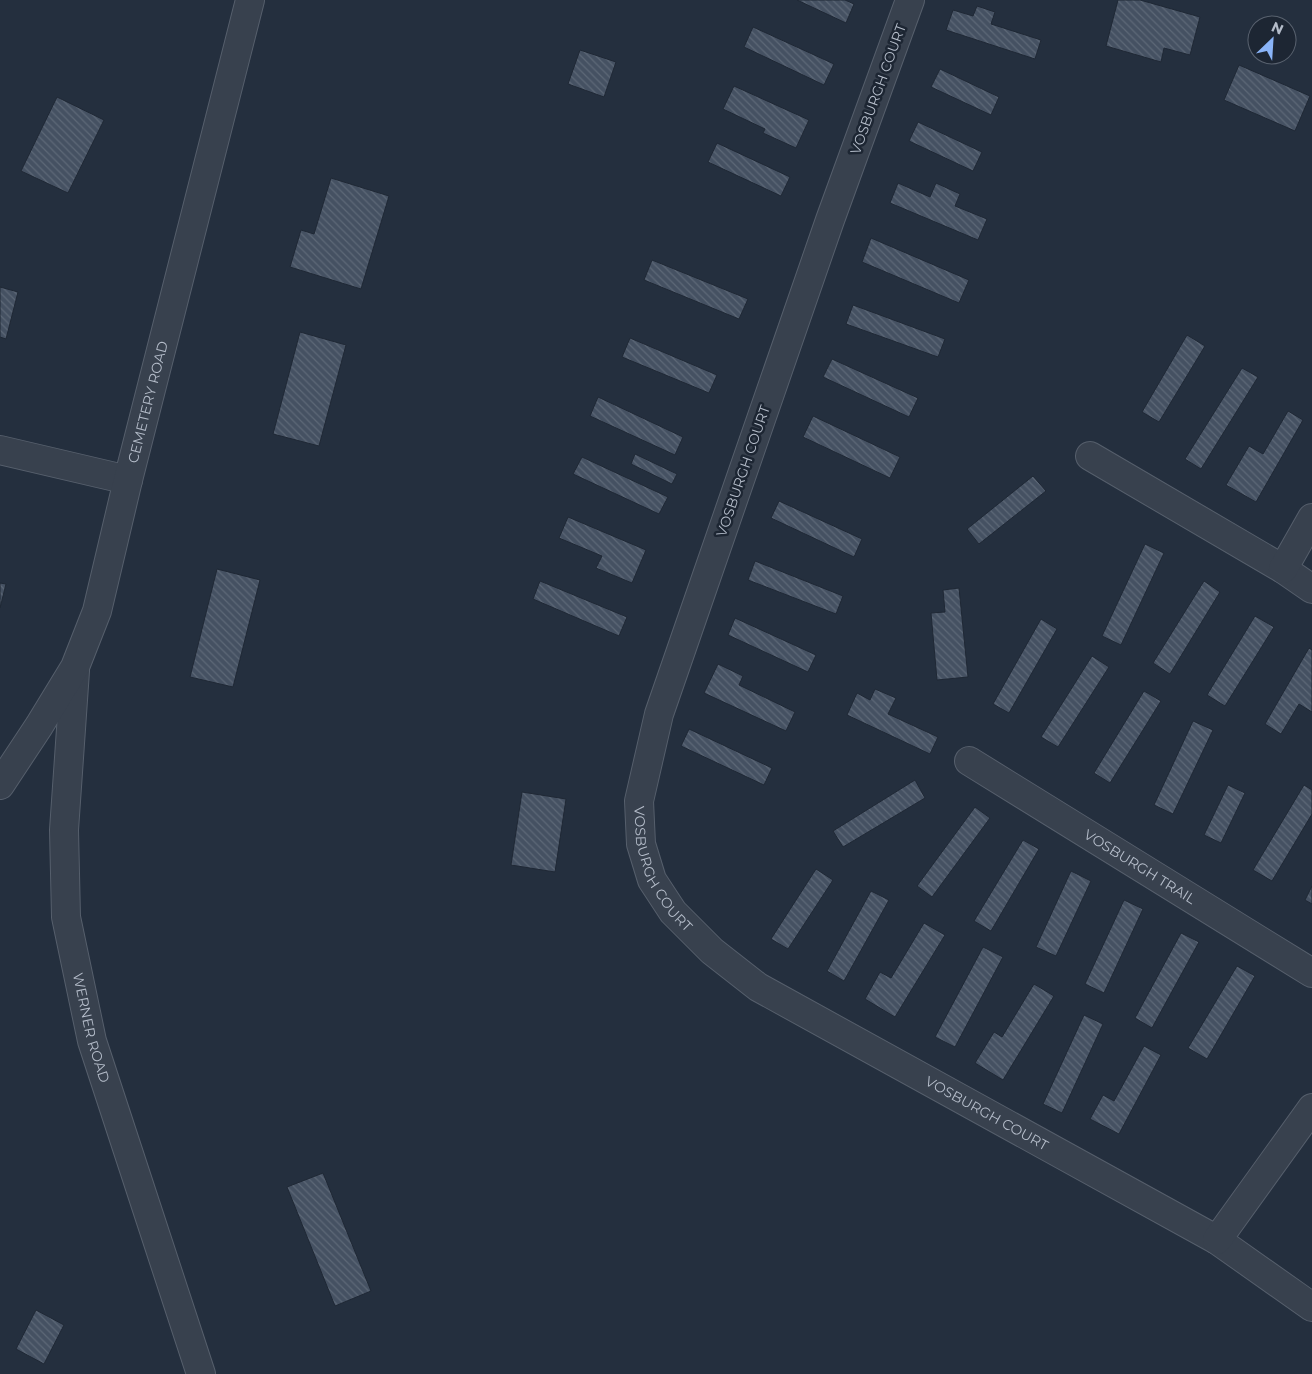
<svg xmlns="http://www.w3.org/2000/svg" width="1312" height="1374" viewBox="0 0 1312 1374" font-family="Montserrat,sans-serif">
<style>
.building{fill:url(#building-back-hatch);stroke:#1f2835}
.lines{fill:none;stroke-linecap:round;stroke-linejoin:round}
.minor-casing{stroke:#565f6c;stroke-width:30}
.minor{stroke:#38414e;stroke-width:28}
.labels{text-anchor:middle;stroke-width:5;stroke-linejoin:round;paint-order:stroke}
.street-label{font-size:14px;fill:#b4bcc9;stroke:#1d2633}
</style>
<defs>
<pattern id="building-back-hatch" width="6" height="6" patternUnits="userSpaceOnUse" patternTransform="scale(1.25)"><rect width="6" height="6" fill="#455162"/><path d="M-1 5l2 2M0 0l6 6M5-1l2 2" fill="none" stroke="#5d6877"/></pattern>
</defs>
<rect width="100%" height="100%" fill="#242f3e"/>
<!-- building -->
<path class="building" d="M797,0H845L854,4L846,23Z
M1118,0H1140L1200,17L1190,55L1164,48L1161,62L1106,46Z
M977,6L995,12L991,24L1041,40L1035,59L946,30L953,10L973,16Z
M753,27L834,64L824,85L744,47Z
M580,50L616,62L604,97L568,84Z
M1239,65L1310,96L1295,131L1224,100Z
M940,69L999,97L991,115L931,87Z
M734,86L809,120L796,148L763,133L765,129L723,109Z
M57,97L104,120L68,193L21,171Z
M918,122L982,152L973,171L909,141Z
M717,143L790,177L781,196L708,162Z
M331,178L389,196L361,289L290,267L301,230L314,234Z
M898,183L930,197L936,183L960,194L955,206L987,219L978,240L890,203Z
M871,238L969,280L959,303L862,262Z
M652,260L748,299L739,319L644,280Z
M0,287L18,292L6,339L0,337Z
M853,305L945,339L938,357L846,324Z
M300,332L346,345L319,446L273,434Z
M1187,335L1205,346L1159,422L1142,412Z
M630,338L717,375L709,393L622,357Z
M832,359L918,398L909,417L823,377Z
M1242,368L1258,377L1201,469L1185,459Z
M598,397L683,437L675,455L590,416Z
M1288,411L1303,420L1256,502L1226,485L1249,446L1263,454Z
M813,416L900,457L890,478L803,437Z
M635,454L677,474L672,484L631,464Z
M582,457L668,497L659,514L573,474Z
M1033,476L1046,491L979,544L967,529Z
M779,501L862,539L854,557L771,518Z
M568,517L646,550L632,583L596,568L602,556L559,538Z
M1145,544L1164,553L1121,645L1102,636Z
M755,561L843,596L836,614L748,580Z
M217,569L260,580L233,687L190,677Z
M540,581L627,617L619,636L533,599Z
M1204,581L1220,592L1170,674L1153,663Z
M0,583L6,584L0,608Z
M959,588L968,677L937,680L931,613L945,612L943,590Z
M1255,616L1274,627L1225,706L1207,695Z
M735,618L816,655L808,672L728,635Z
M1041,619L1057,629L1009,713L993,704Z
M1309,648L1312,650V712L1299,704L1281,734L1265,724Z
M1092,656L1109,667L1058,747L1041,737Z
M718,664L743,676L739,685L795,712L786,731L704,693Z
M875,689L896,698L888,714L938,737L930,754L847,715L857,693L870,700Z
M1144,691L1161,701L1110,783L1094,773Z
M1193,721L1213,730L1173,814L1154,805Z
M689,729L772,768L764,785L681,746Z
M915,780L925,798L843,847L833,831Z
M1228,785L1245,793L1221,843L1204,835Z
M1304,785L1312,790V814L1272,881L1253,870Z
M522,792L566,799L555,872L511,865Z
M975,807L990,818L932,897L917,886Z
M1023,840L1039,849L991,931L974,921Z
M816,869L833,880L788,949L771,939Z
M1071,871L1091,881L1056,956L1036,947Z
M1312,886V904L1305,900Z
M871,891L889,900L844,981L827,971Z
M1124,900L1143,909L1104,993L1085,984Z
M924,923L945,935L895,1017L865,999L880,972L891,978Z
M1181,933L1199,942L1152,1028L1135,1018Z
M983,947L1003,957L955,1047L935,1037Z
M1237,966L1255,976L1207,1059L1188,1048Z
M1034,984L1054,996L1003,1080L975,1063L994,1032L1002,1037Z
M1084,1015L1103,1024L1062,1113L1043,1104Z
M1144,1046L1161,1055L1119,1134L1090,1119L1103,1095L1114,1101Z
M323,1173L371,1291L335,1306L287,1187Z
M36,1310L64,1325L44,1364L16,1349Z"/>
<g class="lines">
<defs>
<g id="minor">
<path id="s1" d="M910,0L830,220L659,714L639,801L641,844L652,880L673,912L712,951L758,987L1217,1240L1312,1307"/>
<path d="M0,450L128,480"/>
<path d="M1090,456L1283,569L1312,589"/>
<path d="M1283,569L1312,518"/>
<path id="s2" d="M75,671L64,830L66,917L92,1041L201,1374"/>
<path id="s3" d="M969,761L1312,973"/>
<path id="s4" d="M0,785L39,726L75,667L97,611L128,480L250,0"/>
<path d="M1217,1240L1312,1108"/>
</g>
</defs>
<!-- minor casing -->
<use href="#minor" class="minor-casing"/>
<!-- minor -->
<use href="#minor" class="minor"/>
</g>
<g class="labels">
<!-- street labels -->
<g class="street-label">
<text transform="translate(878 89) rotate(-70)" y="5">VOSBURGH COURT</text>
<text dy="5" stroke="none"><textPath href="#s4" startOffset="415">CEMETERY ROAD</textPath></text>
<text transform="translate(743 471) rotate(-71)" y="5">VOSBURGH COURT</text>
<text dy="5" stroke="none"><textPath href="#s1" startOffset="920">VOSBURGH COURT</textPath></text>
<text dy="5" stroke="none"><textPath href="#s3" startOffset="201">VOSBURGH TRAIL</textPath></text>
<text dy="5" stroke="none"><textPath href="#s2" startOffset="360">WERNER ROAD</textPath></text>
<text dy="5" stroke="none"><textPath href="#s1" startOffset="1340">VOSBURGH COURT</textPath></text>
</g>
</g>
<!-- north arrow -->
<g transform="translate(1272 40) rotate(25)"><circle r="24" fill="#1d2633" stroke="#59626f"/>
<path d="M0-4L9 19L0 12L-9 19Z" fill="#8ab4f8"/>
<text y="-8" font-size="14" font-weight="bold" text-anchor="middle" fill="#b4bcc9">N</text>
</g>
</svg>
